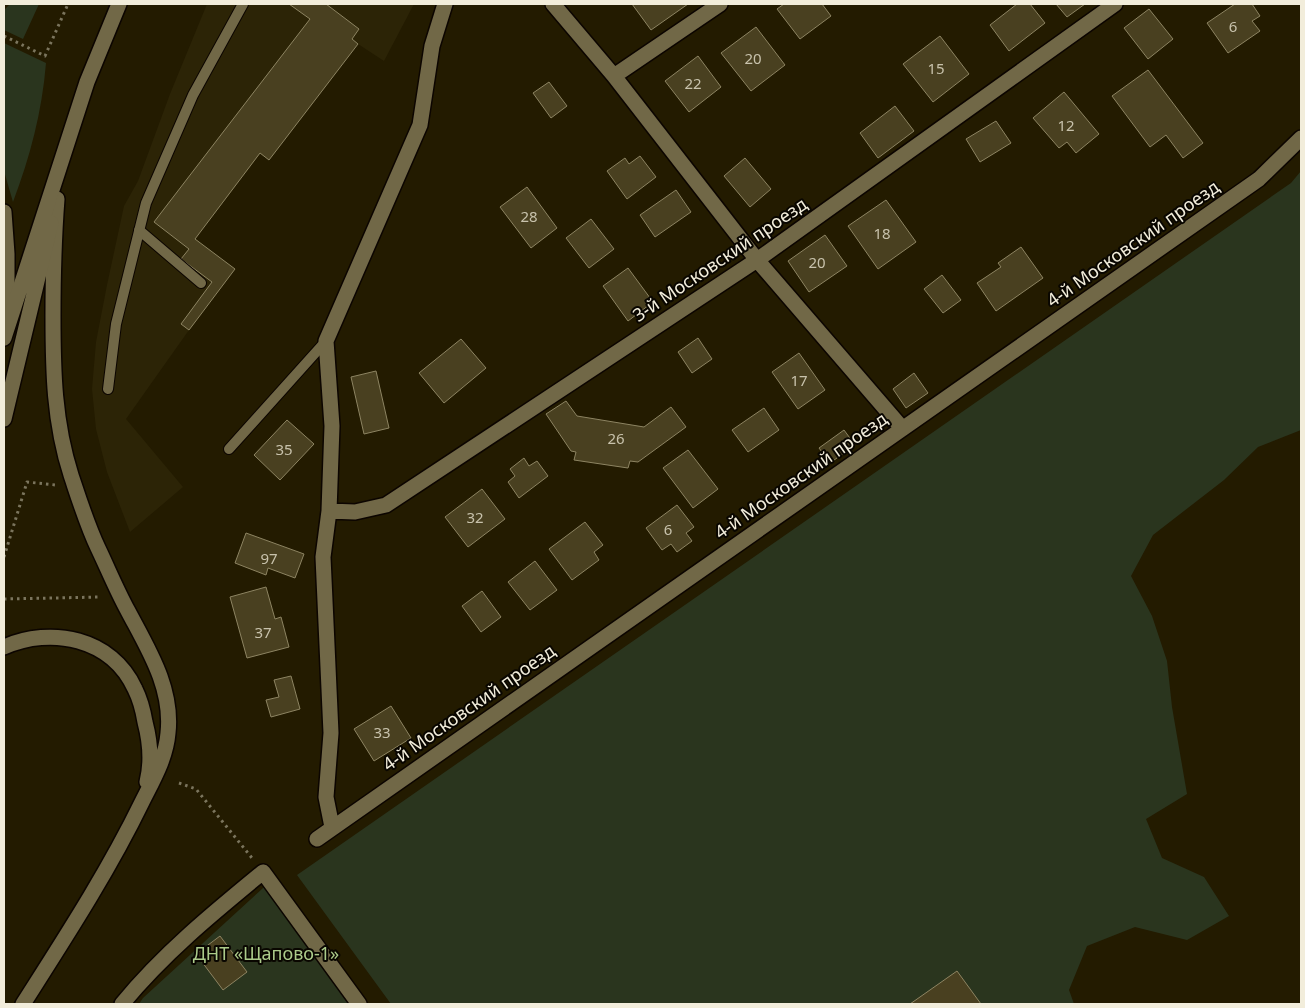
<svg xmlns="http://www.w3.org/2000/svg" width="1305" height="1008" viewBox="0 0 1305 1008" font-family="'Noto Sans',sans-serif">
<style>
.built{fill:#2c2406}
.green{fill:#2a351e}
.building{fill:#494020;stroke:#8d8462}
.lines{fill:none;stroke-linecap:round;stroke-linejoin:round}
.lane-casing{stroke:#0c0500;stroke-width:12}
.street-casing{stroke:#0c0500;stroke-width:18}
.secondary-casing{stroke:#0c0500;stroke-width:18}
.path{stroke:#7b755d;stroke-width:3;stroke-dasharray:2.5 4;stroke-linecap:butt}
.lane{stroke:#716847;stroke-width:10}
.street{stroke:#716847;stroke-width:15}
.secondary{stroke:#716847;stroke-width:15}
.labels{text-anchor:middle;stroke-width:4;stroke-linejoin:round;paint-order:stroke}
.number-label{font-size:15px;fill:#c8c2ac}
.street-label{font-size:18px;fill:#f2eddb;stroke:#090600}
.park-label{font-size:18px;fill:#accb8a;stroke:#090600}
</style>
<rect width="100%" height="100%" fill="#231b00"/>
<!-- built -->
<path class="built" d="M207,4H414L384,61L358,44L269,160L260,154L195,239L235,269L189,330L126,419L183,487L130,532L107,472L96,429L92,389L96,342L107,285L124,206L138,181L170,94Z"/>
<!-- green -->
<path class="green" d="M10,4H39L23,39L4,30V10Z
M4,43L46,63C42,112 30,157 13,202L4,171Z
M1301,171V430L1258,447L1224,480L1153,535L1131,576L1152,616L1167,661L1172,707L1187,794L1146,819L1162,858L1204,877L1229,916L1187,940L1135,927L1087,946L1069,990L1074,1004H391L297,875L1291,183Z
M274,878L368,1004H139L143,998Z"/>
<!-- building -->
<path class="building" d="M289,4H326L359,29L352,39L358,44L269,160L260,153L195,239L235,269L189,330L181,324L212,282L181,259L189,249L154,222L310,19Z
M632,4H688L651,30Z
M784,4H822L831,16L800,39L777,9Z
M1017,4H1030L1045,23L1009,51L990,25Z
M1056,4H1085L1067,17Z
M1235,4H1252L1260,16L1252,21L1260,31L1228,53L1207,23Z
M1149,9L1173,39L1148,59L1124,28Z
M756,27L785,65L751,91L721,53Z
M940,36L969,74L933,102L903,64Z
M698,56L721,87L689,112L665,81Z
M1148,70L1203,143L1183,158L1166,135L1150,147L1112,96Z
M549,82L567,106L551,118L533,93Z
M1064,92L1099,134L1076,153L1067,142L1059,148L1033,118Z
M895,106L914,131L878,158L860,133Z
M996,121L1011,143L980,162L966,139Z
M640,156L656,177L627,199L607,171L625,158L629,164Z
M745,158L771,189L750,207L724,176Z
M527,187L557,228L531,248L500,207Z
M676,190L691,212L655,237L640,215Z
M886,200L916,242L878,269L848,226Z
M591,219L614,249L589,268L566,238Z
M825,235L847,266L809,292L788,261Z
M1021,247L1043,278L996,311L977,283L1001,267L998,263Z
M628,268L653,302L628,321L603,286Z
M942,275L961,300L943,313L924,289Z
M698,338L712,359L692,373L678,352Z
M461,339L486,368L444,403L419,373Z
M799,353L825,390L798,409L772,372Z
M376,371L389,428L364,434L351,377Z
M914,373L928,393L906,408L893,389Z
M566,401L577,416L644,427L671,407L686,427L638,462L630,461L628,468L574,460L576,452L571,451L546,414Z
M764,408L779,430L748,452L732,430Z
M287,420L314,444L280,480L254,455Z
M844,430L855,445L830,463L819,448Z
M688,450L718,489L693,508L663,468Z
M524,458L529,466L537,461L548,476L519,498L508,482L515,476L510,469Z
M482,489L505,519L468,547L445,517Z
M677,505L694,527L686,533L692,541L677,552L671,544L662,550L646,528Z
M585,522L603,545L594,552L599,560L572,580L549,549Z
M246,533L304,554L295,578L268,568L266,575L235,563Z
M535,561L557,590L530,610L508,582Z
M266,587L275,619L281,617L289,647L247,658L230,597Z
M482,591L501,617L481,632L462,606Z
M291,676L300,709L271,717L266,700L279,697L274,680Z
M391,706L411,738L374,761L354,729Z
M220,936L247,972L223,990L196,954Z
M957,971L981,1004H910Z"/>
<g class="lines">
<defs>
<path id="lane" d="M139,230L201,283
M108,389L116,324L146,203L193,95L243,4
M229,449L326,341"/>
<path id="street" d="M553,4L614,76L757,260L902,428
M614,76L720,4
M4,212L7,254V323
M329,511L355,512L386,505L757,260L1115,4
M4,647C51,626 112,638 135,689C140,699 143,710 145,722C150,741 152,762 147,782
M332,827L326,797L331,733L323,557L329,511L332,426L326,341L420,125L432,46L445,4
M317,839L1259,179L1301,138
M23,1004C65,938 108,872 142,802C153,780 166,758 168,733C173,688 148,649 128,611C117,591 108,569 98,548C87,525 79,499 71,475C54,422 53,371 53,316C53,277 54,238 57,199
M122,1004C163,954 213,913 263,872L359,1004"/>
<path id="secondary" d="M4,338L87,82L119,4
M4,419L51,223"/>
</defs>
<!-- lane casing -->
<use href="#lane" class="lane-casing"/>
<!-- street casing -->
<use href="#street" class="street-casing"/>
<!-- secondary casing -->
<use href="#secondary" class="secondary-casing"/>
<!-- path -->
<path class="path" d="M4,36L45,56L68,4
M4,557L27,482L56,485
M4,599L101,597
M179,783L196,789L252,858"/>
<!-- lane -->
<use href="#lane" class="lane"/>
<!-- street -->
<use href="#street" class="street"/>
<!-- secondary -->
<use href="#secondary" class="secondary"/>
</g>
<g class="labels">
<!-- number labels -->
<g class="number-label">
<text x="1233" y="32">6</text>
<text x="753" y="64">20</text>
<text x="936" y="74">15</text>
<text x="693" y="89">22</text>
<text x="1066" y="131">12</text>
<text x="529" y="222">28</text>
<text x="882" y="239">18</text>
<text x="817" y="268">20</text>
<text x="799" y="386">17</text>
<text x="616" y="444">26</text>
<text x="284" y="455">35</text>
<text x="475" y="523">32</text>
<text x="668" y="535">6</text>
<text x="269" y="564">97</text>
<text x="263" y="638">37</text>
<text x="382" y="738">33</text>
</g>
<!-- street labels -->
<g class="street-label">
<text transform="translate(1133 244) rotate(-35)" y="6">4-й Московский проезд</text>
<text transform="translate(720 260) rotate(-34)" y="6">3-й Московский проезд</text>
<text transform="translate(801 476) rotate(-35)" y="6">4-й Московский проезд</text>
<text transform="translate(469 708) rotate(-35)" y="6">4-й Московский проезд</text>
</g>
<!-- park labels -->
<g class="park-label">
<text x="266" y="960">ДНТ «Щапово-1»</text>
</g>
</g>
<!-- border -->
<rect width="1305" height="1008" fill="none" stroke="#f2eddb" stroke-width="10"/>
</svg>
